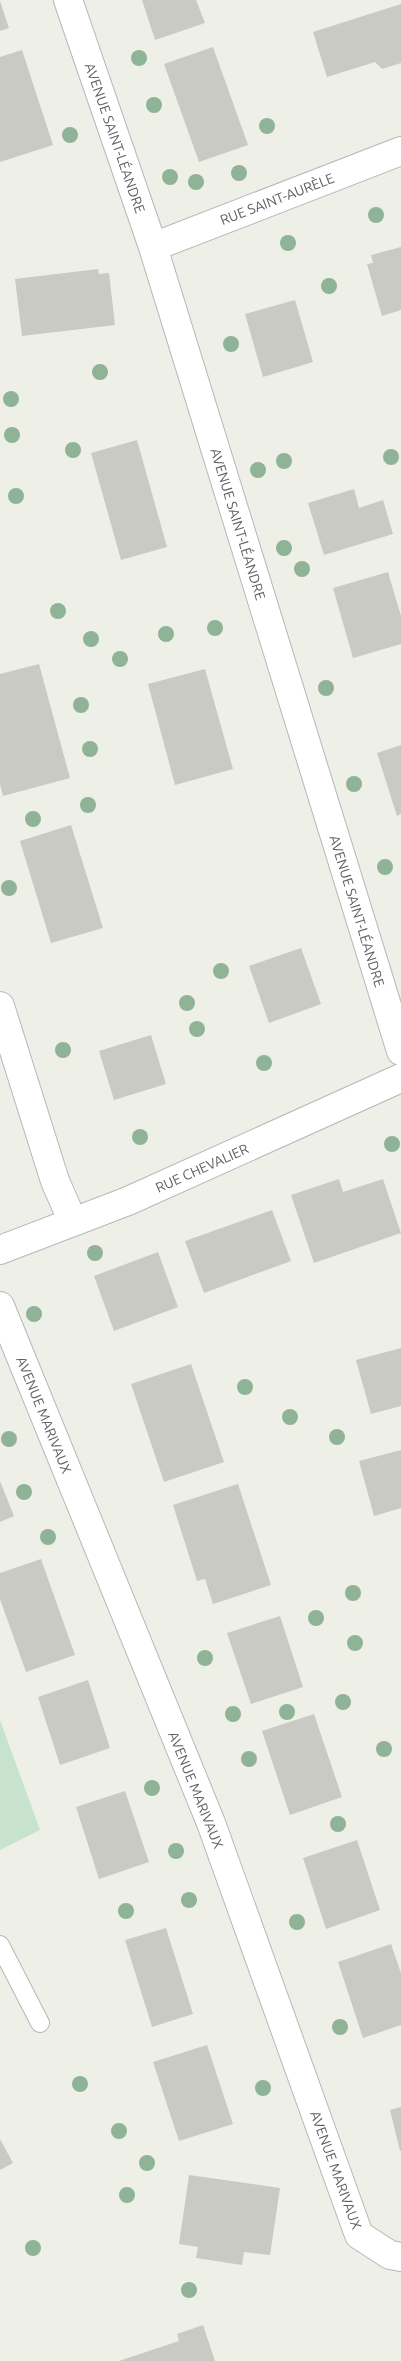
<svg xmlns="http://www.w3.org/2000/svg" width="401" height="2361" viewBox="0 0 401 2361" font-family="Ubuntu,sans-serif">
<style>
.green{fill:#c7e3ce}
.building{fill:#cacac4}
.lines{fill:none;stroke-linecap:round;stroke-linejoin:round}
.lane-casing{stroke:#b7b7bc;stroke-width:20}
.street-casing{stroke:#b7b7bc;stroke-width:30}
.lane{stroke:#fff;stroke-width:18}
.street{stroke:#fff;stroke-width:28}
.tree{fill:#8fb397}
.labels{text-anchor:middle;stroke-width:4;stroke-linejoin:round;paint-order:stroke}
.street-label{font-size:14px;fill:#5f6065;stroke:#fff}
</style>
<rect width="100%" height="100%" fill="#eeefe7"/>
<!-- green -->
<path class="green" d="M0,1720L40,1830L0,1850Z"/>
<!-- building -->
<path class="building" d="M142,0H196L205,23L155,40Z
M0,1L9,28L0,31Z
M401,4V63L382,69L375,62L327,77L313,32Z
M213,47L248,145L199,162L164,64Z
M22,50L53,145L0,162V57Z
M401,247V310L382,316L367,264L373,263L371,255Z
M98,269L99,274L109,273L115,325L22,336L15,279Z
M295,300L313,362L263,377L245,314Z
M137,440L167,547L121,560L91,453Z
M354,489L359,508L383,500L393,534L324,555L308,503Z
M388,572L401,616V644L353,658L333,588Z
M39,664L70,778L3,796L0,784V674Z
M205,669L233,769L175,785L148,684Z
M401,745V814L397,816L377,753Z
M71,825L103,928L51,943L20,841Z
M301,948L321,1004L269,1023L249,966Z
M151,1035L166,1084L114,1100L99,1051Z
M339,1179L343,1192L383,1179L401,1233L314,1263L291,1195Z
M272,1210L291,1261L204,1293L185,1241Z
M158,1252L178,1307L114,1331L94,1276Z
M401,1348V1406L371,1414L356,1360Z
M191,1364L224,1462L164,1482L131,1384Z
M401,1450V1508L374,1516L359,1461Z
M0,1481L14,1516L0,1522Z
M238,1484L271,1585L213,1604L205,1579L197,1581L173,1505Z
M41,1559L75,1655L26,1672L0,1599V1573Z
M280,1616L303,1687L251,1704L227,1633Z
M88,1680L110,1748L60,1765L38,1697Z
M314,1714L342,1797L290,1815L262,1731Z
M125,1791L149,1862L99,1879L76,1807Z
M357,1840L380,1910L326,1929L303,1858Z
M166,1928L193,2014L152,2027L125,1940Z
M391,1944L401,1973V2025L363,2038L338,1962Z
M207,2045L233,2124L179,2141L153,2062Z
M401,2107V2151H400L390,2110Z
M0,2139L13,2163L0,2170Z
M189,2175L280,2188L270,2255L244,2252L242,2265L196,2258L198,2247L179,2244Z
M203,2325L215,2361H119L179,2341L177,2334Z"/>
<g class="lines">
<defs>
<path id="lane" d="M0,1945L40,2023"/>
<path id="street" d="M68,0L153,247L401,1051
M153,247L401,151
M0,1006L55,1181L73,1222
M0,1250L128,1201L401,1078
M0,1306L211,1823L359,2235L390,2255L401,2257"/>
</defs>
<!-- lane casing -->
<use href="#lane" class="lane-casing"/>
<!-- street casing -->
<use href="#street" class="street-casing"/>
<!-- lane -->
<use href="#lane" class="lane"/>
<!-- street -->
<use href="#street" class="street"/>
</g>
<!-- trees -->
<g class="tree">
<circle cx="139" cy="58" r="8"/>
<circle cx="154" cy="105" r="8"/>
<circle cx="267" cy="126" r="8"/>
<circle cx="70" cy="135" r="8"/>
<circle cx="239" cy="173" r="8"/>
<circle cx="170" cy="177" r="8"/>
<circle cx="196" cy="182" r="8"/>
<circle cx="376" cy="215" r="8"/>
<circle cx="288" cy="243" r="8"/>
<circle cx="329" cy="286" r="8"/>
<circle cx="231" cy="344" r="8"/>
<circle cx="100" cy="372" r="8"/>
<circle cx="11" cy="399" r="8"/>
<circle cx="12" cy="435" r="8"/>
<circle cx="73" cy="450" r="8"/>
<circle cx="391" cy="457" r="8"/>
<circle cx="284" cy="461" r="8"/>
<circle cx="258" cy="470" r="8"/>
<circle cx="16" cy="496" r="8"/>
<circle cx="284" cy="548" r="8"/>
<circle cx="302" cy="569" r="8"/>
<circle cx="58" cy="611" r="8"/>
<circle cx="215" cy="628" r="8"/>
<circle cx="166" cy="634" r="8"/>
<circle cx="91" cy="639" r="8"/>
<circle cx="120" cy="659" r="8"/>
<circle cx="326" cy="688" r="8"/>
<circle cx="81" cy="705" r="8"/>
<circle cx="90" cy="749" r="8"/>
<circle cx="354" cy="784" r="8"/>
<circle cx="88" cy="805" r="8"/>
<circle cx="33" cy="819" r="8"/>
<circle cx="385" cy="867" r="8"/>
<circle cx="9" cy="888" r="8"/>
<circle cx="221" cy="971" r="8"/>
<circle cx="187" cy="1003" r="8"/>
<circle cx="197" cy="1029" r="8"/>
<circle cx="63" cy="1050" r="8"/>
<circle cx="264" cy="1063" r="8"/>
<circle cx="140" cy="1137" r="8"/>
<circle cx="392" cy="1144" r="8"/>
<circle cx="95" cy="1253" r="8"/>
<circle cx="34" cy="1314" r="8"/>
<circle cx="245" cy="1387" r="8"/>
<circle cx="290" cy="1417" r="8"/>
<circle cx="337" cy="1437" r="8"/>
<circle cx="9" cy="1439" r="8"/>
<circle cx="24" cy="1492" r="8"/>
<circle cx="48" cy="1537" r="8"/>
<circle cx="353" cy="1593" r="8"/>
<circle cx="316" cy="1618" r="8"/>
<circle cx="355" cy="1643" r="8"/>
<circle cx="205" cy="1658" r="8"/>
<circle cx="343" cy="1702" r="8"/>
<circle cx="287" cy="1712" r="8"/>
<circle cx="233" cy="1714" r="8"/>
<circle cx="384" cy="1749" r="8"/>
<circle cx="249" cy="1759" r="8"/>
<circle cx="152" cy="1788" r="8"/>
<circle cx="338" cy="1824" r="8"/>
<circle cx="176" cy="1851" r="8"/>
<circle cx="189" cy="1900" r="8"/>
<circle cx="126" cy="1911" r="8"/>
<circle cx="297" cy="1922" r="8"/>
<circle cx="340" cy="2027" r="8"/>
<circle cx="80" cy="2084" r="8"/>
<circle cx="263" cy="2088" r="8"/>
<circle cx="119" cy="2131" r="8"/>
<circle cx="147" cy="2163" r="8"/>
<circle cx="127" cy="2195" r="8"/>
<circle cx="33" cy="2248" r="8"/>
<circle cx="189" cy="2290" r="8"/>
</g>
<g class="labels">
<!-- street labels -->
<g class="street-label">
<text transform="translate(115 138) rotate(71)" y="5">AVENUE SAINT-LÉANDRE</text>
<text transform="translate(277 199) rotate(-21)" y="5">RUE SAINT-AURÈLE</text>
<text transform="translate(238 524) rotate(73)" y="5">AVENUE SAINT-LÉANDRE</text>
<text transform="translate(357 911) rotate(73)" y="5">AVENUE SAINT-LÉANDRE</text>
<text transform="translate(202 1168) rotate(-24)" y="5">RUE CHEVALIER</text>
<text transform="translate(44 1415) rotate(68)" y="5">AVENUE MARIVAUX</text>
<text transform="translate(196 1790) rotate(68)" y="5">AVENUE MARIVAUX</text>
<text transform="translate(336 2170) rotate(70)" y="5">AVENUE MARIVAUX</text>
</g>
</g>
</svg>
